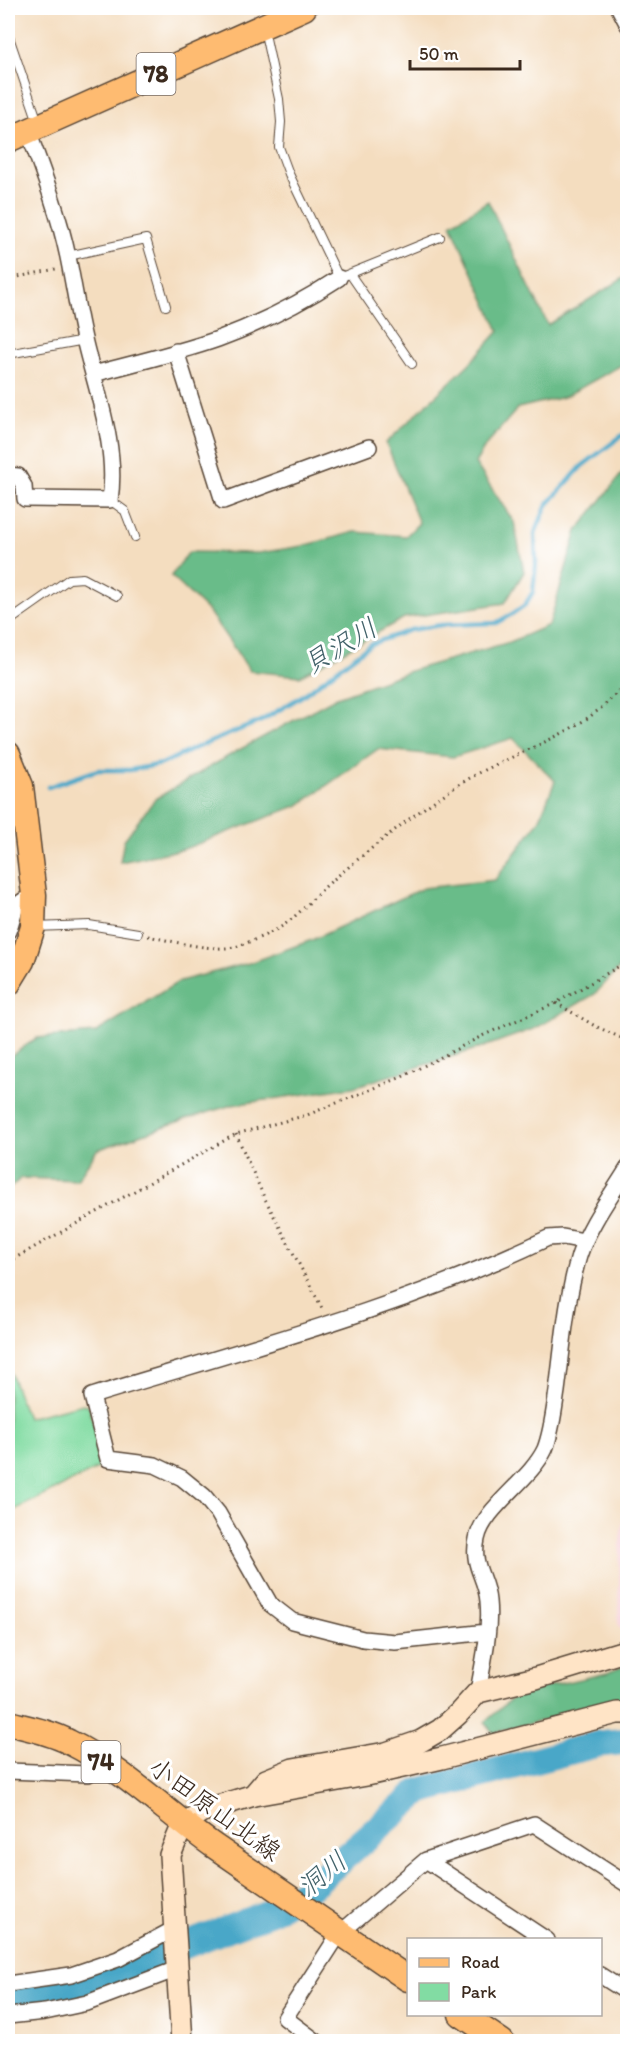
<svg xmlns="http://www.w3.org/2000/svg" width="635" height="2049" viewBox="0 0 635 2049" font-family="Itim,'Klee One',sans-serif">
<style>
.built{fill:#f6cfd8}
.green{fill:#82dca3;stroke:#5e8360;stroke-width:1.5}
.forest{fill:#69bc89;stroke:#527354;stroke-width:1.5}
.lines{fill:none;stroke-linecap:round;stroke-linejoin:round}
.stream{stroke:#4aa7c8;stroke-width:4.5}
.river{stroke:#4aa7c8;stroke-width:27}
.lane-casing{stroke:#574536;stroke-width:10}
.street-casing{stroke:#574536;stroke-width:18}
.secondary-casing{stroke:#574536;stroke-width:24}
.primary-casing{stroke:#574536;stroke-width:27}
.path{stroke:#574536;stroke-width:3;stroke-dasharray:1.5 4.5;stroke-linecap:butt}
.lane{stroke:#fff;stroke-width:8}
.street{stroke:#fff;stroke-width:15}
.secondary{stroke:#ffe4c6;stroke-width:21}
.primary{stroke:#febb71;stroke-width:24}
.labels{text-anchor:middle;stroke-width:6;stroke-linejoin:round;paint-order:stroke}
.shield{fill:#fff;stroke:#766a62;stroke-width:1.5}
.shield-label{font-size:24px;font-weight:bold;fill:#3b2a1e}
.street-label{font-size:26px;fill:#3b2a1e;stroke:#fff}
.water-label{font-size:27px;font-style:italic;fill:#42626a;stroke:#fff}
</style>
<rect width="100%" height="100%" fill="#fff"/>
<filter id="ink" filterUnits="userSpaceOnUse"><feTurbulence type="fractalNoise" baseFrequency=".0167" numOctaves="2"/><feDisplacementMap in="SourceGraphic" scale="12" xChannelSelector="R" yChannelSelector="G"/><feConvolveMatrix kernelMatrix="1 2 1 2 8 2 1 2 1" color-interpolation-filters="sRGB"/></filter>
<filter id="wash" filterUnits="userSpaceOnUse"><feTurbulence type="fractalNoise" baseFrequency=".008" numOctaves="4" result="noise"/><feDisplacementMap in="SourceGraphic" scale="24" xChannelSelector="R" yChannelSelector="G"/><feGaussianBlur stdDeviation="1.35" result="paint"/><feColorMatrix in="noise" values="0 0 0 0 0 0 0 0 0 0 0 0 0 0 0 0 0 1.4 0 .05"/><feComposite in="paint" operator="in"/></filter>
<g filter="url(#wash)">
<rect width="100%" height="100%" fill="#f4ddbf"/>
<!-- built -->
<path class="built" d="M627,1494L628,1634H627L623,1632L618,1624L620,1538Z"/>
<!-- green -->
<path class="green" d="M8,1367L27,1418L83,1404L89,1407L105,1465L8,1513Z"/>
<!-- forest -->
<path class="forest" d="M488,201L548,325L627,276V362L564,397L518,408L486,445L475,463L514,522L524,572L505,603L404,618L300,676L250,671L209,612L171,576L189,552L259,553L303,546L355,532L406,536L419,523L386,443L469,364L499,331L451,224Z
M627,467V960L595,994L536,1028L486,1046L353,1087L232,1105L186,1119L97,1150L77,1180L21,1178L8,1190V1058L37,1038L95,1033L180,981L249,963L312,940L423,888L495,880L539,821L555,781L513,738L453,757L378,749L299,805L184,849L120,862L124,840L155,799L237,751L337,697L413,670L510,642L549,625L577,531Z
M627,1665V1700L493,1733L485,1722L518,1693L607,1673Z"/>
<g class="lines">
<!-- stream -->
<path class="stream" d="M48,787L98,770H130L162,764L193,749L261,721L302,696L371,644L410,630L441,625L496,623L512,614L525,605L533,592L536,564L535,533L547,505L582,466L628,431"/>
<!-- river -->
<path class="river" d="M8,2000L34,1997L80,1987L270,1912L308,1889L420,1791L598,1744L628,1741"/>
</g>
</g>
<g filter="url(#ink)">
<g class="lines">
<defs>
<path id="lane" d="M264,29L279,99L281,122L279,147L289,174L339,278L440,237
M8,34L38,122
M68,256L146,239L166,306
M350,274L412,364
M8,354L85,340
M110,500L125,511L135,537
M8,622L69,579L83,578L117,596
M35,927L89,925L138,933"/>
<path id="street" d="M619,8L628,25
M176,351L223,501L369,447
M93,374C135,363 178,353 218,339C261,323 301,303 339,278
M8,475L18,476L24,486L25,499L110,500C118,448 97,393 85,343C78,314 74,286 68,257C59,214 43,172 28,131
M8,931C17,910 9,906 34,895
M487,1632L395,1642L363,1639L292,1621L270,1604L218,1513L204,1496L182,1478L155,1465L108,1459L92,1396C245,1349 403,1308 548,1238L563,1237L584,1241
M478,1692C483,1663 491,1630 488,1601C486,1577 471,1566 477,1539C483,1508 530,1481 545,1449C552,1431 554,1410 557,1391C563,1346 566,1299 579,1256C589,1225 611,1196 628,1168
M8,1771L88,1774L95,1757
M426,1860L547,1940
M600,1975L628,1993
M8,1984L71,1975L118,1959L174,1929
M8,2016L45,2012L87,2003L177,1969
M317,2042L285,2018L339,1934L426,1860L534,1824L628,1885"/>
<path id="secondary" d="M254,1794L266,1780L293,1769L386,1753L421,1741L440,1730L458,1714L478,1692L536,1678L628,1650
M182,2042L170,1855L183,1824L205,1810L254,1795L367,1775L442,1758L617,1713H628"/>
<path id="primary" d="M8,140L304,8
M8,754L21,786L34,895L33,927L27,946L22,961L8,984
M8,1723C28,1728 50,1732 69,1742C122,1768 166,1812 214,1846L408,1979
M461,2014L502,2042"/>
</defs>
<!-- lane casing -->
<use href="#lane" class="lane-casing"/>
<!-- street casing -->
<use href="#street" class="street-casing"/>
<!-- secondary casing -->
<use href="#secondary" class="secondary-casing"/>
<!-- primary casing -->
<use href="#primary" class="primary-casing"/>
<!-- path -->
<path class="path" d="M13,278L56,269
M148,936C170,941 217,953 238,946C252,941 272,933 284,925C302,912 317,893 334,879C378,843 421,807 470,778C516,751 605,726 628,675
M556,1003L595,1026L628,1041
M236,1134L264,1197L323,1310
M8,1262L236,1134L307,1115L402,1077L484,1035L556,1003L628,961"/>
<!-- lane -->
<use href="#lane" class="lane"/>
<!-- street -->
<use href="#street" class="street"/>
<!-- secondary -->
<use href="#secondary" class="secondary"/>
<!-- primary -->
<use href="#primary" class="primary"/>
</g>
</g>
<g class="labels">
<!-- shield labels -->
<g class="shield">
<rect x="136.5" y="53" width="39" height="42" rx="4.5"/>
<rect x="81.5" y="1741" width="39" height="42" rx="4.5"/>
</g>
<g class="shield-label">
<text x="156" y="82">78</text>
<text x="101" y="1770">74</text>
</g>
<!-- street labels -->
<g class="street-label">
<text transform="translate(215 1809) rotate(36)" y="9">小田原山北線</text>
</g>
<!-- water labels -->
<g class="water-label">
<text transform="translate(340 646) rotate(-31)" y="9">貝沢川</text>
<text transform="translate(322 1874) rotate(-39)" y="9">洞川</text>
</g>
</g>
<!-- margin -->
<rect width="635" height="2049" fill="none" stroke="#fff" stroke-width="30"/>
<!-- legend -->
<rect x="407" y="1938" width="195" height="78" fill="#ffffff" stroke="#b1aaa5" stroke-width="1.5"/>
<rect x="419" y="1958" width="30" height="9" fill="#febb71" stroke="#b1aaa5" stroke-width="1.5"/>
<text x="461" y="1968" font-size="18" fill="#3b2a1e">Road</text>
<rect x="419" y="1983" width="30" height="18" fill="#82dca3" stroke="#b1aaa5" stroke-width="1.5"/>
<text x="461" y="1998" font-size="18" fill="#3b2a1e">Park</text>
<!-- scale -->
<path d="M410 60v9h110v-9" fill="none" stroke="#3b2a1e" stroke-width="3"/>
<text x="419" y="60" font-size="18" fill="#3b2a1e" stroke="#ffffff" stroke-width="4.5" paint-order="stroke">50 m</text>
</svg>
